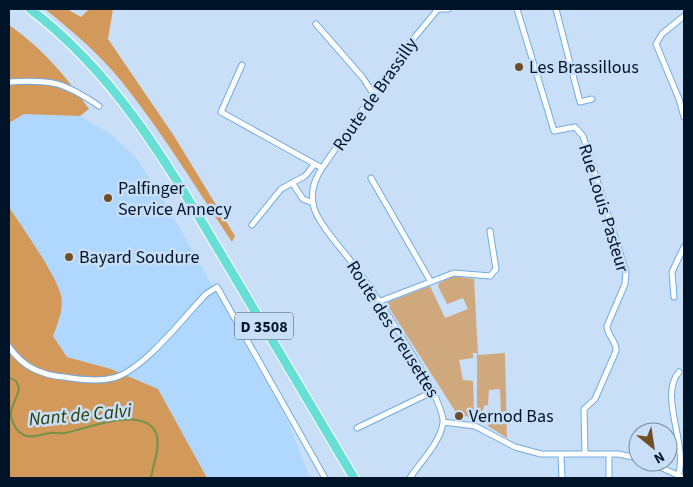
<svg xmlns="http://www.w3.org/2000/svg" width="693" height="487" viewBox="0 0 693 487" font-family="'Source Sans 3',sans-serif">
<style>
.built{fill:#b0d7fe}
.green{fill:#cfa87e}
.forest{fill:#d2995a}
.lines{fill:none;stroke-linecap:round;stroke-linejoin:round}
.stream{stroke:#74924a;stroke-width:2}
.minor-casing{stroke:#70abe3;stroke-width:7}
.trunk-casing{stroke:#fff;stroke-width:11}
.minor{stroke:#fff;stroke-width:5}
.trunk{stroke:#68dfd6;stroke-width:9}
.poi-dot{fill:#704d26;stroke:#c8dff7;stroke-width:2}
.labels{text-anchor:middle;stroke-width:5;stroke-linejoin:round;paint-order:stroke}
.shield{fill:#c8dff7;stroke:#3c5167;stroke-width:1}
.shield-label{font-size:16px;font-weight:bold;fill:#001429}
.poi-label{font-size:18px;fill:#001429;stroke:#c8dff7;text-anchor:start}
.street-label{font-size:18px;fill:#001429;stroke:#c8dff7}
.water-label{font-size:19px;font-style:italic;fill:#283c04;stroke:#c8dff7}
</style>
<rect width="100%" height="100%" fill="#c8dff7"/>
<!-- built -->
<path class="built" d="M24,114L80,116L113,136L137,159L169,209L286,417L310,478H207L158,389L111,369L67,357L53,336L60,320L61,296L53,278L9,207V123Z"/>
<!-- green -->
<path class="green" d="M453,276L474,279L478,355L505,353L507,438L488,426L493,417L501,416L500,389L489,390L488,405L484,406L481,421L477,419V353H473V358L459,360L463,380L473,381L474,418L457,414L386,303L430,286L445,318L468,309L463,298L447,304L438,286L439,283Z"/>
<!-- forest -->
<path class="forest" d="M45,9H67L81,17L89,9H113L108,39L174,136L235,236L232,242C196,188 162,132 122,82C100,54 72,31 45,9Z
M9,25C43,49 65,75 89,109L80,116L24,114L9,123Z
M9,207C23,229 54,271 61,295C64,308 58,324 53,336L67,357L111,369L158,389L207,478H9Z"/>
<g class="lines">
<!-- stream -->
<path class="stream" d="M9,377L16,381L19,388C18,398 9,407 11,417C13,424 16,432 24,435C32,439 42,434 50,433C55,432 60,434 65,433C86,429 148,403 157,436C160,449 153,465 151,478"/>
<defs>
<path id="minor" d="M439,9H448
M517,9L554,131L575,127L583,136L626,272L625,284L607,326C607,336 617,341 616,351L595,399L584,409L585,454
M556,9L580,102L592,99
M684,16L662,34L656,44L679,99L684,117
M316,24L363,78L374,95
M242,65L221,112L322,168
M9,82C51,79 64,82 99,106
M371,178L431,282
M293,184L303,199L313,203
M252,225L281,189L305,176L314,165
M674,297L672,272L684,247
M378,302L454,273L490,276L496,269L490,231
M9,347C23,367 41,375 64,377C79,379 98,382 113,378C143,371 184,317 206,294L217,287L325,478
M443,422L475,426L515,447L541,454H618L638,458
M357,428L434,391
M609,454V478
M561,455L562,478
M649,462L684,478
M678,476C689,446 658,396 679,372
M410,478C421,461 440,443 443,423C446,400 371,288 353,264C342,249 320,226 314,208C310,194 314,180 322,168L405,49L438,9"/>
<path id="trunk" d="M30,9C120,77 173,174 230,269C271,339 313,408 354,478"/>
</defs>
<!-- minor casing -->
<use href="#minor" class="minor-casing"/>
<!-- trunk casing -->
<use href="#trunk" class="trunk-casing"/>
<!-- minor -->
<use href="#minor" class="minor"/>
<!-- trunk -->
<use href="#trunk" class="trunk"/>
</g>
<!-- markers -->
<g class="poi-dot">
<circle cx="519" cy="67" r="5"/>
<circle cx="108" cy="198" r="5"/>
<circle cx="69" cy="257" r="5"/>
<circle cx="459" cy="416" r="5"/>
</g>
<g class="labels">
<!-- shield labels -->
<rect class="shield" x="235" y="312.5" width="58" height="27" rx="4"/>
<g class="shield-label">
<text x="264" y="332">D 3508</text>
</g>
<!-- poi labels -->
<g class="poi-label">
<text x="529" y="73">Les Brassillous</text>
<text x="118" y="194">Palfinger<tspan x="118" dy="21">Service Annecy</tspan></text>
<text x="79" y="263">Bayard Soudure</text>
<text x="469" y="422">Vernod Bas</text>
</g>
<!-- street labels -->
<g class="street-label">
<text transform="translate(375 94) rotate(-55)" y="6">Route de Brassilly</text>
<text transform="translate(604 208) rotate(73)" y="6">Rue Louis Pasteur</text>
<text transform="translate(393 329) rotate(58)" y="6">Route des Creusettes</text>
</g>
<!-- water labels -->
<g class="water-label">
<text transform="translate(80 414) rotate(-5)" y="7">Nant de Calvi</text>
</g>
</g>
<!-- border -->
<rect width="693" height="487" fill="none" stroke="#001429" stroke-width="20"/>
<!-- north arrow -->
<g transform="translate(653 447) rotate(150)"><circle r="24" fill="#c8dff7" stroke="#788ea5"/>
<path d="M0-4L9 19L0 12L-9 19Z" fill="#704d26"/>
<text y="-8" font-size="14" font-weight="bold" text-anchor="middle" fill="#001429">N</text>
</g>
</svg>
